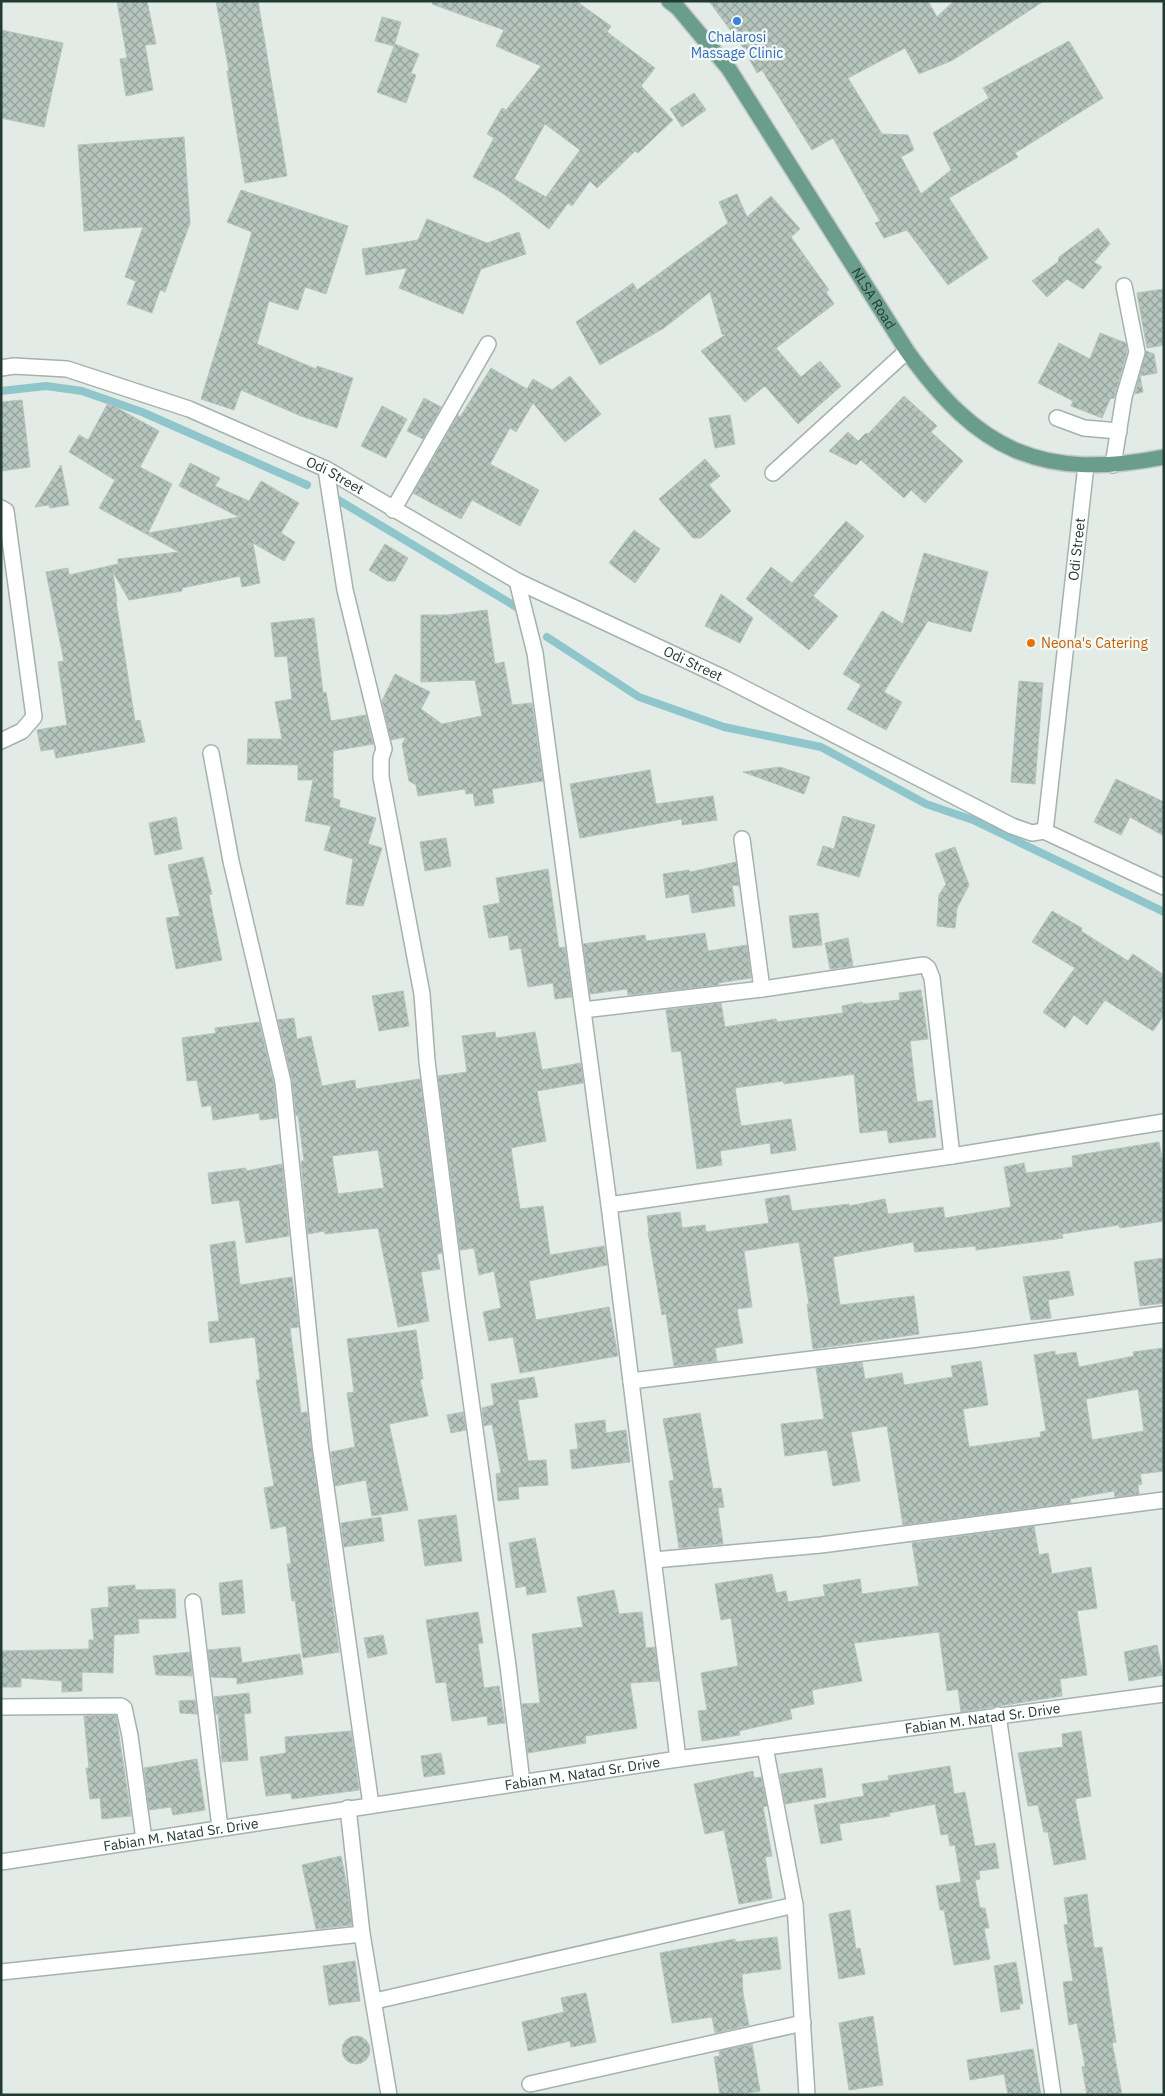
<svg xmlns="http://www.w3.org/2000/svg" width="1165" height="2096" viewBox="0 0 1165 2096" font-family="'IBM Plex Sans',sans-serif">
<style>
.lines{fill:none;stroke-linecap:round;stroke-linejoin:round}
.stream{stroke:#8ec6cb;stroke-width:8}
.building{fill:url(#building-cross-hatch);stroke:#b5c4bd;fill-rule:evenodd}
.minor-casing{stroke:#a5b2ad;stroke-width:18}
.major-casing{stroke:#c1c8c6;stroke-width:18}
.minor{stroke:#fff;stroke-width:15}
.major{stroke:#6a9d8c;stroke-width:15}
.shop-dot{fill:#3f7fe0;stroke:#f2f8f4;stroke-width:2}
.food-dot{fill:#e8710a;stroke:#f2f8f4;stroke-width:2}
.labels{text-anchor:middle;stroke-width:5;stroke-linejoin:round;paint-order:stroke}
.shop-label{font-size:14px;fill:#366cbe;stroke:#f2f8f4}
.street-label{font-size:14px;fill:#233a33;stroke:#f2f8f4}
.food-label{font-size:14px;fill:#c56008;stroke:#f2f8f4;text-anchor:start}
</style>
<defs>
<pattern id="building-cross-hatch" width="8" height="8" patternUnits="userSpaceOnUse" patternTransform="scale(1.25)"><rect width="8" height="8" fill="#b7c5bf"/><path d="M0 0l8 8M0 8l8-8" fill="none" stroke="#94a19c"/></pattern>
</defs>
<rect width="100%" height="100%" fill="#e2ebe6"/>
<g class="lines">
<!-- stream -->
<path class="stream" d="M1,391L46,386L82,391L142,412L307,485
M330,495L523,611
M547,637L639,697L724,727L821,747L926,804L973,820L1164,912"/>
</g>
<!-- building -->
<path class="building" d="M117,1H147L156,44L145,45L153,90L126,96L120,59L127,58Z
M216,1H258L287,176L245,183L227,71H229Z
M433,1H576L611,26L607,32L655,68L641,86L673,120L638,153L635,151L597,188L590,181L572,206L568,203L549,229L501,192L473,177L494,138L487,134L502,108L506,110L541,66L496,46L504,30L432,4ZM545,124L580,150L546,197L514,179Z
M709,1H928L937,17L954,1H1044L953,60L919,74L905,48L848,78L882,134L908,135L914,150L901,157L921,194L951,170L933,133L989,98L983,88L1069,41L1103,98L1015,153L1018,157L949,198L988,258L948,285L907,230L884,238L875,223L880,221L833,138L812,150L762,70L757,73L742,46Z
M382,17L401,22L394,46L375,41Z
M1,30L63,43L44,127L1,118Z
M395,44L419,54L411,73L416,75L406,103L377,92Z
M694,93L706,110L682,127L670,109Z
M184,137L190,223L165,292L160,290L152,313L127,304L136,281L125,277L143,227L84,231L78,145Z
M241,190L348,226L326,294L305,287L298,310L269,301L257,344L316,369L317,366L353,378L337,428L301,416L241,390L234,410L201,399L252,232L227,222Z
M737,194L747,217L771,196L800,229L791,237L829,290L826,292L834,304L776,348L801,377L820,361L841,386L798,424L765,386L745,402L701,351L725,335L722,334L710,292L664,328L600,365L576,322L633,283L637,290L728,223L719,202Z
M427,219L487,243L519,232L526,254L481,269L463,314L399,288L407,268L366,275L362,249L418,240Z
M1098,228L1110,244L1094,262L1102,267L1083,289L1067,279L1047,297L1032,281L1058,262L1059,257Z
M1164,289V345L1147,348L1137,293Z
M1100,333L1126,343L1127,352L1114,398L1110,399L1102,418L1071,406L1073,401L1038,383L1059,343L1090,359Z
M1146,351L1154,354L1157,373L1140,376L1143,392L1135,394Z
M491,368L527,389L533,379L552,390L570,376L601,414L565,442L533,403L516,432L510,428L490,464L539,490L520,526L472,500L461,519L413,493L458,415L460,417Z
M904,396L937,426L931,432L963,461L925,503L911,490L904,498L861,460L856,465L829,451L848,432L858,441L866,433L868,434Z
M424,398L441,407L423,439L407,431Z
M22,400L30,467L1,471V402Z
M108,403L159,431L140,467L172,484L148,533L239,517L179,486L190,463L220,478L215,486L249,501L261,481L299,503L281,533L295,542L284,561L253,543L260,583L242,587L240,576L182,588V591L129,600L113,572L117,601H116L135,721L140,720L145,742L56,758L54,749L41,751L37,730L67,725L58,662L64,661L46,572L68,568L69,575L118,564V559L179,552L99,508L115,480L69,452L79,435L88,440Z
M382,406L407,419L386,458L361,446Z
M730,415L735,444L715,448L709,418Z
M705,459L720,476L709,485L731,511L701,538H693L659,499Z
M61,465L69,505L50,508L49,505L35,507Z
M846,521L864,536L813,596L838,616L809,650L746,599L771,567L792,583Z
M634,530L660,549L635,583L609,563Z
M385,544L408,558L395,581H387L369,570Z
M924,553L988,572L971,632L928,621L884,692L902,702L886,730L847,709L861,685L843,674L882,611L903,624Z
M721,594L753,618L740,643L705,626Z
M487,610L495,664L504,662L512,705L532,703L543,781L492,789L494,803L475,806L473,793L466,794L465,789L418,796L416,785L409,781L402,744L406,737L391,740L382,701L395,674L430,692L421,709L442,724L482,716L475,680L421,682V615H447Z
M314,618L323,693L326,692L331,721L366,715L373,744L333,751V798L340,800L339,807L376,818L368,844L382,848L363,906L346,904L353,859L324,850L331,826L305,821L313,780H298V765L247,764L248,739H282L275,702L292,699L287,656L275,657L271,623Z
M1019,681L1043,683L1035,784L1011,782Z
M780,767L810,777L804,794L743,772Z
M650,770L656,804L713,796L717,820L682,825V819L580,838L570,784Z
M1116,779L1164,802V836L1130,817L1121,835L1094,822Z
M843,816L875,825L859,877L817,865L823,846L834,849Z
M176,817L182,849L155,855L149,823Z
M446,838L451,866L425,871L420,842Z
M955,847L969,885L957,908L955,928L937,926L939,895L946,884L935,854Z
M203,857L212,894L209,895L222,960L176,969L166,918L180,916L168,865Z
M736,862L739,886L732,885L735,906L692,913L689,894L666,898L663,874L689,870L690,872Z
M548,869L559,948L565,947L572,997L555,999L553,983L528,987L521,948L510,950L508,935L489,938L483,906L500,903L496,878Z
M1052,911L1082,928L1081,931L1128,961L1133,954L1164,975V1015L1153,1031L1105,1000L1087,1025L1074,1015L1065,1028L1043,1012L1075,968L1032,942Z
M818,913L822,945L793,948L789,916Z
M705,933L708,951L747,945L751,978L718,983L719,985L628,995L627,989L590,994L583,944L645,935L646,941Z
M848,938L853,966L830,969L825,943Z
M921,990L928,1039L910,1041L917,1102L932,1100L936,1137L889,1143L887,1130L860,1133L854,1074L784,1084L783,1081L735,1088L741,1126L791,1119L796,1150L771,1154L770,1143L720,1151L722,1165L697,1169L681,1051L672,1052L666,1010L721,1003L725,1027L776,1019L777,1022L843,1013L842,1006L862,1002L863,1004L900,1000L899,993Z
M403,991L409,1026L379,1031L372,996Z
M294,1018L297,1039L311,1036L322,1086L355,1080L356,1089L420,1079L442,1253L437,1254L440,1269L421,1272L429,1321L398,1327L378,1228L325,1234L324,1231L308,1234L301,1161H304L298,1115L296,1116L292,1080L278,1020ZM378,1150L384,1188L338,1194L332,1156Z
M259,1022L274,1084L277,1118L260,1120L259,1113L213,1120L211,1105L202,1107L197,1080L187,1081L182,1038L216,1033L215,1028Z
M495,1032L496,1038L535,1032L542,1070L581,1063L583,1083L537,1091L546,1141L511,1148L520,1209L543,1206L550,1255L604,1246L607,1265L529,1281L536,1320L609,1307L618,1356L520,1373L513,1337L489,1341L483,1312L501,1308L494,1271L479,1275L474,1248L460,1250L438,1076L467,1072L462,1036Z
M1159,1142L1164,1167V1221L1120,1228L1119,1225L1062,1234L1063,1238L976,1250V1246L915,1252L913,1242L833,1257L840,1305L914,1296L919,1334L813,1349L807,1304H809L799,1242L744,1251L752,1307L737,1309L743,1343L715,1348L717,1361L674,1366L666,1314L662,1315L648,1232H649L647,1216L680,1212L682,1228L705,1225L706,1232L769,1223L765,1199L789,1195L792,1211L849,1204V1206L885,1199L888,1214L943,1207L945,1218L1011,1207L1004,1167L1024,1163L1026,1173L1073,1167L1072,1156Z
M282,1164L289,1236L246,1243L239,1200L212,1204L208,1173L246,1168V1171Z
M235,1241L240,1285L292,1277L299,1327L290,1328L301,1413L307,1412L339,1652L303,1658L295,1600L292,1601L287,1564H291L286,1526L271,1529L264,1488L274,1486L256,1380H260L255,1337L210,1343L208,1322L219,1321L210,1245Z
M1164,1258V1303L1140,1306L1134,1262Z
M1069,1271L1074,1295L1048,1300L1051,1318L1031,1320L1023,1277Z
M416,1330L423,1379H420L428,1416L389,1424L408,1510L372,1516L366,1480L335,1486L331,1452L355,1447L347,1393L354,1392L347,1339Z
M1164,1348V1471L1140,1474L1142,1484L1138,1485L1139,1494L1115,1497L1114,1491L1070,1499L1071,1503L903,1525L887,1426L851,1432L860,1481L833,1486L827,1450L785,1456L781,1424L824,1419L816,1368L862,1362L865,1379L902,1373L904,1385L953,1377L951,1366L981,1361L988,1405L963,1409L969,1447L1041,1437L1040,1432L1046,1431L1034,1355L1055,1351V1355L1076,1352L1079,1367L1134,1356L1133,1352ZM1138,1389L1144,1431L1092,1440L1086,1399Z
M534,1377L538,1397L518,1400L528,1461L546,1460L548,1485L518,1487L519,1499L498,1501L496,1474L501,1473L492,1424L484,1426L482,1408L494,1405L491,1384Z
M463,1412L466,1430L451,1433L447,1415Z
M700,1413L713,1489L721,1488L724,1507L718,1508L723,1544L679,1548L669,1481L674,1480L663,1419Z
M605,1420L606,1433L626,1430L630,1462L572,1469L570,1450L578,1449L575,1424Z
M456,1515L462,1561L425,1566L418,1520Z
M381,1517L384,1541L344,1547L341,1523Z
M1034,1526L1039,1555L1048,1553L1052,1574L1091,1567L1097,1608L1077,1611L1087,1675L1060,1679L1062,1696L961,1712L958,1689L947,1691L939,1632L854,1643L862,1681L812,1690L814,1704L790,1709L792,1719L739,1731L740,1735L702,1741L698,1711L707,1710L701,1673L738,1666L731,1618L721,1620L715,1584L772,1574L776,1593L786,1591L788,1602L825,1596L823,1585L860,1579L862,1594L919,1586L912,1543Z
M535,1538L546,1592L527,1595L526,1586L516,1588L509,1543Z
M242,1580L245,1613L222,1615L219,1583Z
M135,1585V1590L175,1589L176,1618L138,1619L139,1633L114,1635L113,1673L82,1672V1691L62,1692V1681L21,1678V1687H1V1651L89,1649V1640H94L91,1609L109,1607L108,1587Z
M614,1590L619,1614L642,1612L646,1648L655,1647L659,1681L630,1683L637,1728L585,1736L586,1743L528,1753L522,1704L540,1703L532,1634L583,1627L577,1597Z
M478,1612L483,1643L478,1644L484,1688L499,1686L505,1723L488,1725L487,1716L452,1721L446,1682L436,1683L426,1620Z
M383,1635L387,1654L368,1658L364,1638Z
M1157,1645L1163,1675L1129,1681L1124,1652Z
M240,1647L242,1663L300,1654L303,1674L237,1684V1678L211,1677L208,1650Z
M190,1652L192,1676L156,1675L153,1656Z
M249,1693L251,1713L244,1714L248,1760L222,1762L218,1714H216L214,1697Z
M195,1700L197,1714L180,1713L179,1701Z
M116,1715L131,1816L102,1819L100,1798L90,1799L86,1768H89L84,1716Z
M351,1731L359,1790L292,1799L291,1793L266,1796L260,1757L286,1753L285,1737Z
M1081,1731L1091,1796L1075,1799L1086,1859L1054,1865L1048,1832H1044L1038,1805L1028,1806L1018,1753L1063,1747L1062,1734Z
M441,1753L445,1774L424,1777L421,1756Z
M197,1759L205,1810L173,1815L171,1807L149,1810L144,1768Z
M950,1766L954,1794L965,1792L975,1846L995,1843L999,1868L979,1871L980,1879L975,1880L980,1908H985L989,1928H984L990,1959L954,1965L944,1910H940L936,1886L961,1882L955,1845L950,1846L948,1834L941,1835L935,1804L889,1813L890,1816L839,1824L842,1840L821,1844L814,1805L864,1796L862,1784L889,1780L888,1776Z
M822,1768L826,1797L785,1804L780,1774Z
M753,1771L754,1778L761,1777L767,1806L763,1807L772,1856L765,1857L772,1898L739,1904L724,1830L705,1834L694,1784Z
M341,1856L347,1886L352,1925L316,1929L302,1865Z
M1087,1894L1094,1948L1102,1947L1116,2042L1112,2043L1122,2095H1087L1082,2067L1085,2066L1077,2023L1069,2025L1063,1982L1073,1981L1064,1925L1068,1924L1064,1898Z
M850,1910L856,1949L860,1948L865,1974L839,1979L829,1914Z
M777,1937L781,1969L742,1974L743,1994L749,2025L715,2033L712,2017L672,2023L660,1953L735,1939V1942Z
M355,1961L360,2001L329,2005L323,1966Z
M1016,1962L1023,2004H1019L1020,2009L1001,2012L994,1966Z
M586,1993L596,2042L571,2047L570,2041L528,2051L522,2022L564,2012L561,1998Z
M873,2016L883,2085L849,2090L839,2023Z
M342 2050a14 14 0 1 1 28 0a14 14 0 1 1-28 0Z
M752,2044L760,2091L737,2095H720L714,2057L720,2056L719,2051Z
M1033,2049L1041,2095H1008L1004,2074L970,2080L967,2060Z"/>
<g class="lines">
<defs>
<g id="minor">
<path id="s1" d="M1,368L14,366L67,369L189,409L326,469L517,581L724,678L1012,826L1032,833L1044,831L1046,823L1086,465"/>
<path d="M1057,418L1084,428L1119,431"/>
<path d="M1113,465L1124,397L1137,352L1124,286"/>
<path d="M326,469L345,590L384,749L381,758V777L422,994L427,1061L457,1300L508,1666L522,1782"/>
<path d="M773,473L907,351"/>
<path d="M1,508L6,511L34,717L22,731L1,741"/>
<path d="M393,510L488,344"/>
<path d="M517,581L535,653L609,1205L678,1759"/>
<path d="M211,753L231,861L283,1082L320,1444L371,1805"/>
<path d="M1044,831L1164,887"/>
<path d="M742,839L762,989"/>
<path d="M583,1010L762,989L924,965L928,968L932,978L952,1156"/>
<path d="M609,1205L952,1156L1164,1122"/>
<path d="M631,1381L970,1340L1164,1314"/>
<path d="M654,1560L821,1545L1164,1500"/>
<path d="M193,1602L220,1828"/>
<path d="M1,1707L121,1706L124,1708L130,1736L144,1840"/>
<path d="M998,1715L1053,2095"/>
<path d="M765,1747L795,1905L807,2095"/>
<path d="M348,1808L362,1934L389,2095"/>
<path id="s2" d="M1,1862L678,1759L1164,1694"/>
<path d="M1,1972L362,1934"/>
<path d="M375,2001L795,1905"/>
<path d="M530,2084L803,2023"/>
</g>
<g id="major">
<path id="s3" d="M669,1L678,8L729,69L907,351C978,451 1041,481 1164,457"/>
</g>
</defs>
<!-- minor casing -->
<use href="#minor" class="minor-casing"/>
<!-- major casing -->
<use href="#major" class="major-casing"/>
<!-- minor -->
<use href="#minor" class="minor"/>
<!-- major -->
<use href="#major" class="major"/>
</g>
<!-- markers -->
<circle class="shop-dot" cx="737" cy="21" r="5"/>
<circle class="food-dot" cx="1031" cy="643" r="5"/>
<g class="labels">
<!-- shop labels -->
<g class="shop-label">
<text x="737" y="42">Chalarosi<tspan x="737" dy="16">Massage Clinic</tspan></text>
</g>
<!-- street labels -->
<g class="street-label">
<text dy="5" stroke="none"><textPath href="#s3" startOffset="362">NLSA Road</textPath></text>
<text dy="5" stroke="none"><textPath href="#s1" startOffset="355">Odi Street</textPath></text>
<text dy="5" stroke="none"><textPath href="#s1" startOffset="1435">Odi Street</textPath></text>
<text dy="5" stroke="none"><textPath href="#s1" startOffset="760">Odi Street</textPath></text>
<text dy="5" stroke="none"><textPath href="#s2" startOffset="992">Fabian M. Natad Sr. Drive</textPath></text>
<text dy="5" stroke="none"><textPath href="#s2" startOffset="588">Fabian M. Natad Sr. Drive</textPath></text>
<text dy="5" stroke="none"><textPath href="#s2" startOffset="182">Fabian M. Natad Sr. Drive</textPath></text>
</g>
<!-- food labels -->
<g class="food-label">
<text x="1041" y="648">Neona's Catering</text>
</g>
</g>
<!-- border -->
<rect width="1165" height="2096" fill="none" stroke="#233a33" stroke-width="5"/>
</svg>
